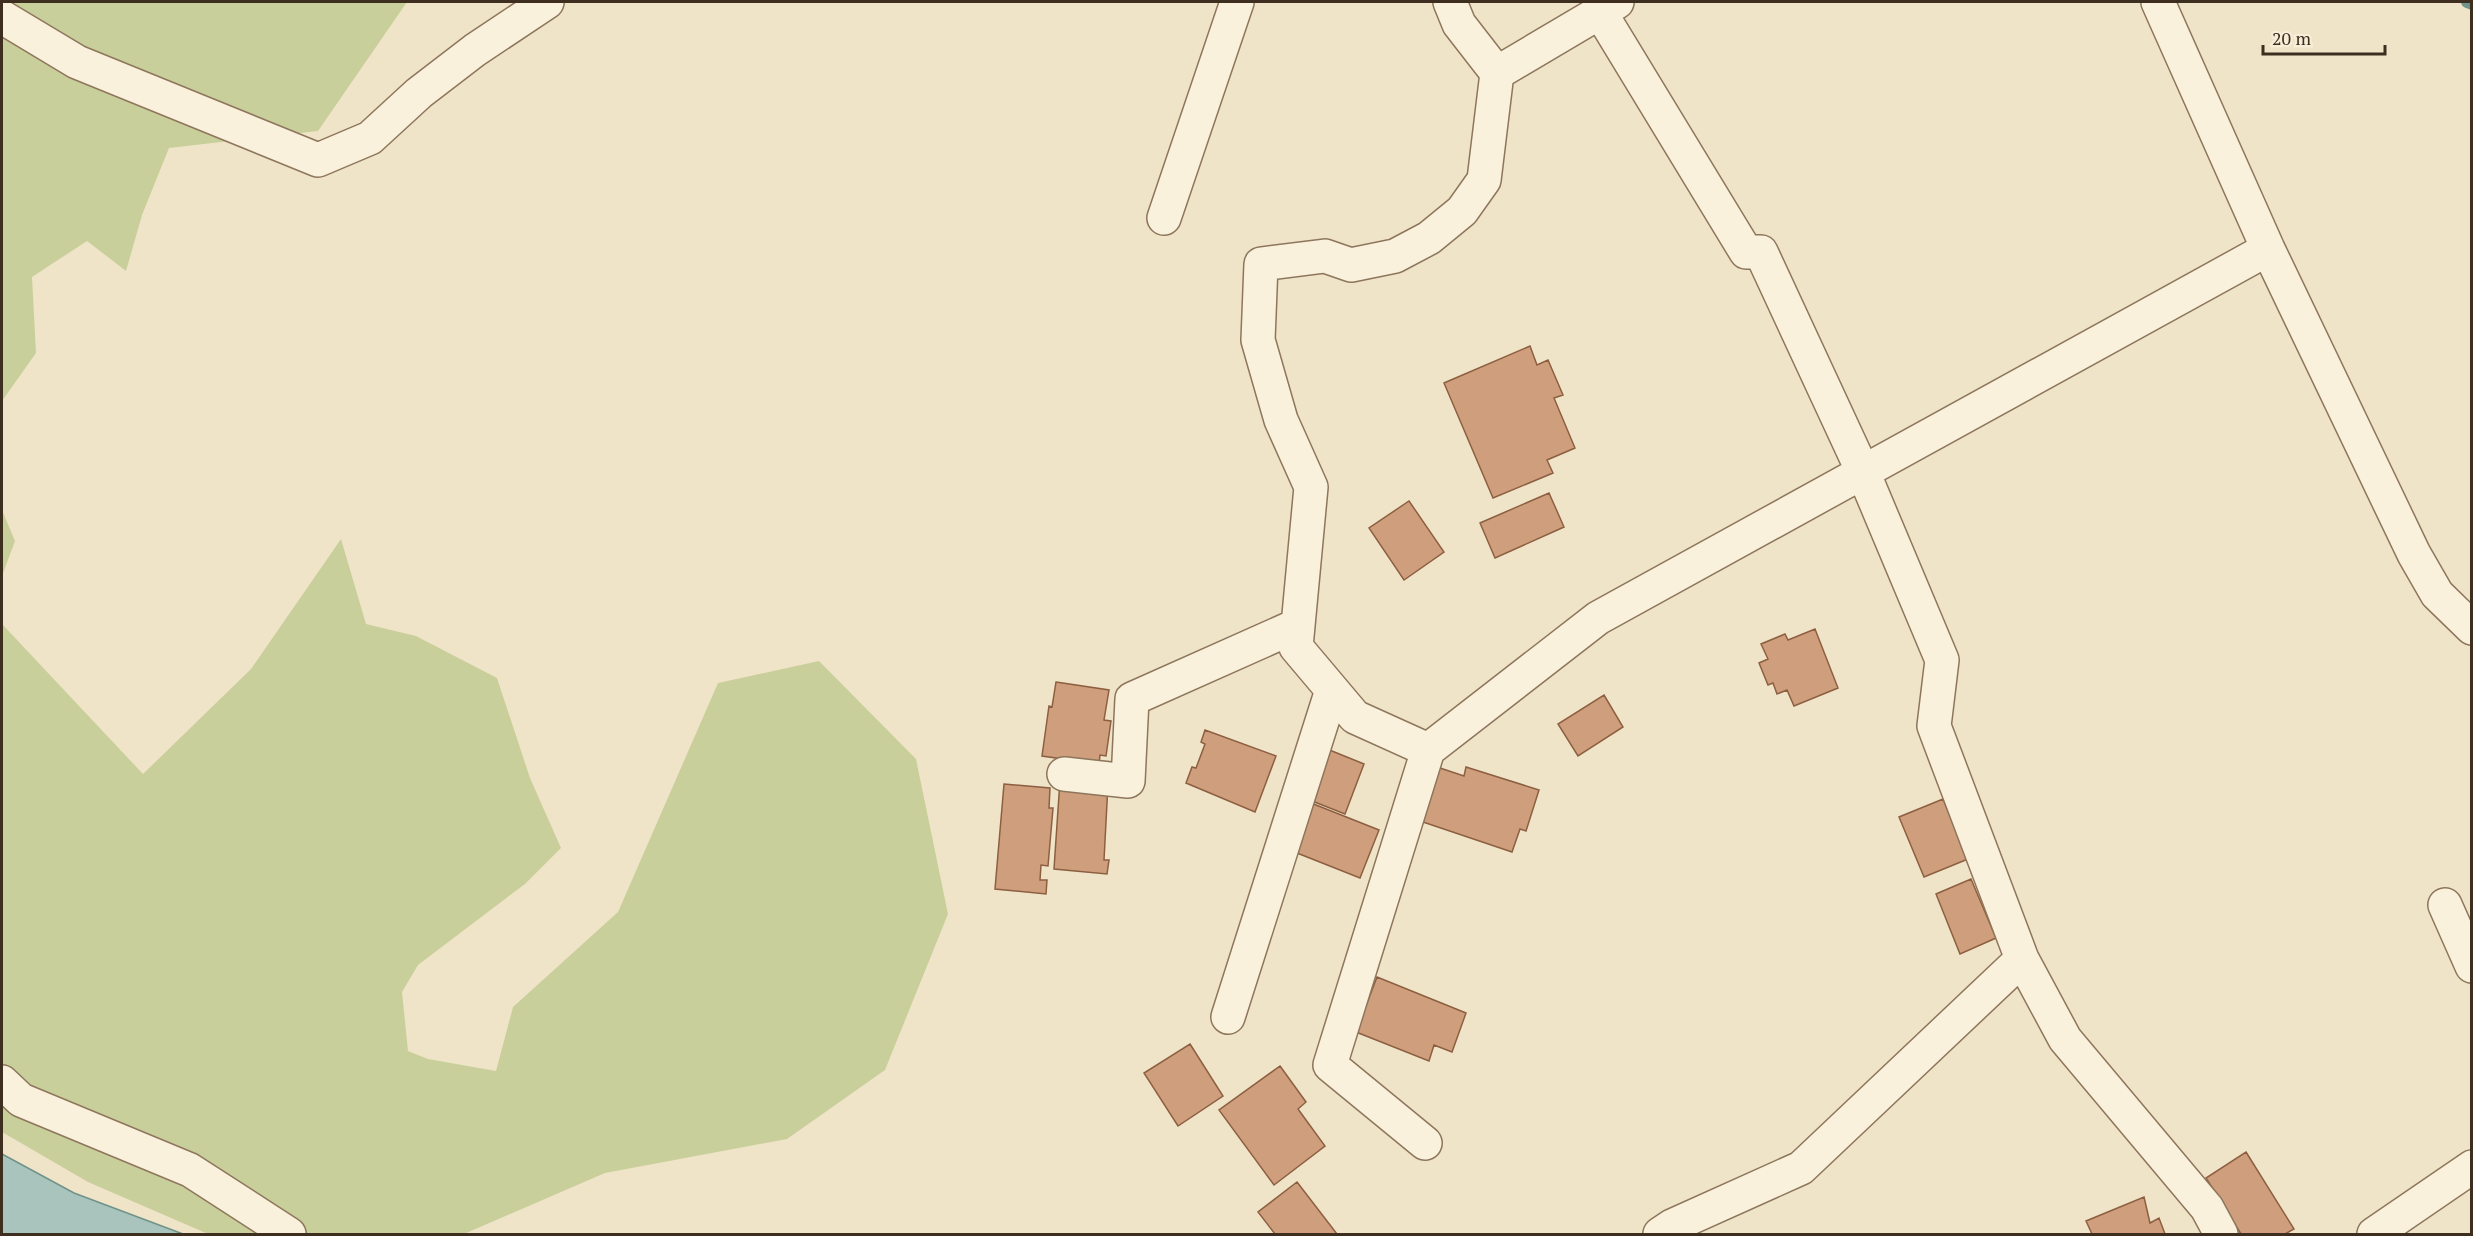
<svg xmlns="http://www.w3.org/2000/svg" width="2473" height="1236" viewBox="0 0 2473 1236" font-family="'PT Serif',serif">
<style>
.green{fill:#c9cf9b}
.water{fill:#a9c4bc;stroke:#6f938a;stroke-width:1.5}
.lines{fill:none;stroke-linecap:round;stroke-linejoin:round}
.stream{stroke:#6f938a;stroke-width:12}
.building{fill:#cf9f7d;stroke:#8d5f41;stroke-width:1.5}
.minor-casing{stroke:#8d765c;stroke-width:36}
.minor{stroke:#faf1dc;stroke-width:33}
</style>
<rect width="100%" height="100%" fill="#f0e4c8"/>
<!-- green -->
<path class="green" d="M2,2H407L318,131L169,148L142,215L126,271L87,241L32,277L36,353L2,401Z
M2,510L15,541L2,576Z
M341,539L366,624L416,636L497,678L530,778L561,848L525,884L418,965L402,992L408,1051L428,1059L496,1071L513,1007L618,912L718,683L819,661L916,759L948,914L885,1070L787,1139L605,1173L464,1234H208L88,1182L2,1132V624L143,774L251,669Z"/>
<!-- water -->
<path class="water" d="M2,1154L74,1193L183,1234H2Z"/>
<g class="lines">
<!-- stream -->
<path class="stream" d="M2467,2L2472,4"/>
</g>
<!-- building -->
<path class="building" d="M1530,346L1537,365L1548,360L1563,395L1554,398L1575,448L1547,460L1553,473L1493,498L1444,383Z
M1549,493L1564,527L1495,558L1480,523Z
M1409,501L1444,552L1404,580L1369,528Z
M1815,629L1838,688L1794,706L1787,690L1777,694L1773,683L1768,685L1759,663L1768,659L1761,644L1785,634L1788,640Z
M1056,682L1109,690L1104,720L1111,721L1106,756L1100,755L1099,764L1042,756L1049,706L1052,707Z
M1604,695L1623,727L1578,756L1558,724Z
M1205,730L1276,756L1255,812L1186,783L1192,767L1196,768L1205,744L1201,742Z
M1327,749L1364,764L1345,814L1307,799Z
M1437,767L1464,776L1466,767L1539,790L1526,831L1520,829L1512,852L1420,821Z
M1060,780L1108,784L1104,860H1109L1107,874L1054,869Z
M1004,784L1050,788L1049,808H1053L1048,866L1041,865L1040,880H1047L1046,894L995,889Z
M1943,799L1968,859L1924,877L1899,817Z
M1311,803L1379,830L1360,878L1292,851Z
M1971,879L1996,938L1960,954L1936,894Z
M1377,977L1466,1013L1452,1052L1434,1045L1429,1061L1356,1032Z
M1190,1044L1223,1096L1178,1126L1144,1073Z
M1280,1066L1306,1102L1298,1109L1325,1146L1274,1185L1219,1110Z
M2246,1152L2294,1229L2285,1234H2241L2206,1178Z
M1297,1182L1337,1234H1275L1258,1212Z
M2144,1197L2150,1223L2159,1218L2165,1234H2092L2086,1221Z"/>
<g class="lines">
<defs>
<path id="minor" d="M1450,2L1459,24L1497,73
M2158,2L2268,249L2414,554L2437,594L2472,628
M1600,12L1746,252H1761L1863,472L1942,660L1934,726L2022,959L1801,1168L1672,1226L1660,1234
M2,17L77,62L318,160L370,138L419,93L475,50L547,2
M1164,218L1237,2
M1428,750L1355,717L1296,647L1311,487L1281,420L1258,340L1261,264L1325,256L1351,265L1395,256L1429,238L1462,211L1484,180L1497,73L1617,2
M1064,774L1128,781L1132,699L1298,625
M2445,905L2472,966
M2022,959L2065,1039L2207,1208L2221,1234
M1228,1017L1332,690
M2,1082L21,1100L190,1170L289,1234
M1425,1143L1330,1065L1428,750L1598,618L2268,249
M2374,1234L2472,1167"/>
</defs>
<!-- minor casing -->
<use href="#minor" class="minor-casing"/>
<!-- minor -->
<use href="#minor" class="minor"/>
</g>
<!-- border -->
<rect width="2473" height="1236" fill="none" stroke="#3d2e20" stroke-width="6"/>
<!-- scale -->
<path d="M2263 45v9h122v-9" fill="none" stroke="#3d2e20" stroke-width="3"/>
<text x="2272" y="45" font-size="18" fill="#3d2e20" stroke="#f7eed8" stroke-width="4.5" paint-order="stroke">20 m</text>
</svg>
